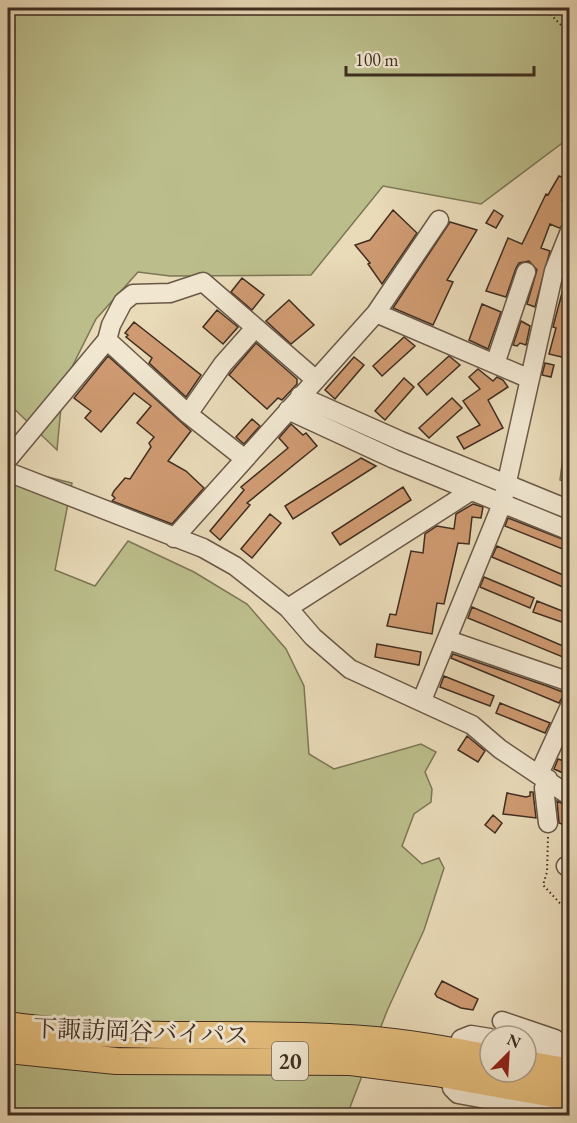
<svg xmlns="http://www.w3.org/2000/svg" width="577" height="1123" viewBox="0 0 577 1123" font-family="'EB Garamond','Noto Serif JP',serif">
<style>
.green{fill:#bbbe8b;stroke:#7d7656;stroke-width:1.5}
.building{fill:#cf9a71;stroke:#3f2d21;stroke-width:1.5}
.lines{fill:none;stroke-linecap:round;stroke-linejoin:round}
.minor-casing{stroke:#6a5847;stroke-width:21}
.highway-casing{stroke:#3f2d21;stroke-width:28}
.path{stroke:#3f2d21;stroke-width:2;stroke-dasharray:1.5 3;stroke-linecap:butt}
.minor{stroke:#f1e7d1;stroke-width:18}
.highway{stroke:#e4bd7c;stroke-width:26}
.labels{text-anchor:middle;stroke-width:6;stroke-linejoin:round;paint-order:stroke}
.shield{fill:#f1e7d1;stroke:#746556;stroke-width:1.5}
.shield-label{font-size:22px;font-weight:bold;fill:#3f2d21}
.street-label{font-size:24px;fill:#3f2d21;stroke:#f1e7d1}
</style>
<rect width="100%" height="100%" fill="#e9dab8"/>
<filter id="stains"><feTurbulence type="fractalNoise" baseFrequency=".00333" numOctaves="4"/><feColorMatrix values="0 0 0 0 .2 0 0 0 0 .09 0 0 0 0 .02 0 0 0 .5 -.17"/></filter>
<radialGradient id="worn" r=".72"><stop offset=".6" stop-color="#630" stop-opacity="0"/><stop offset="1" stop-color="#630" stop-opacity=".3"/></radialGradient>
<!-- green -->
<path class="green" d="M8,8H569V134L561,144L481,204L383,186L311,275L170,276L138,272L96,319L63,385L57,450L8,403Z
M569,412V483L560,480Z
M8,467L72,483L55,570L95,586L128,541L194,572L247,604L286,649L304,686L309,754L334,769L421,744L436,752L425,772L432,789L431,802L414,814L402,846L422,864L439,858L444,868L424,930L387,1011L347,1115H8Z"/>
<!-- building -->
<path class="building" d="M559,176L570,180L562,201L570,205V220L559,228L550,224L541,248L550,251L535,307L527,304L537,270L529,261L519,263L516,268L506,297L486,291L508,238L522,244L546,194L548,195Z
M393,210L417,233L382,284L368,264L370,263L355,245L370,240Z
M494,210L503,216L496,228L486,223Z
M450,222L477,230L447,280L453,282L433,325L393,308Z
M242,278L264,295L252,310L231,292Z
M566,278H570V359L549,354L556,328L553,327L554,323Z
M289,300L314,325L291,344L266,321Z
M482,304L501,312L488,349L469,340Z
M217,310L238,327L223,344L203,327Z
M521,321L530,326L526,345L520,343L517,346L513,345Z
M134,322L201,375L186,397L149,363L152,358L126,337L128,335L125,333Z
M404,337L415,346L382,376L373,366Z
M256,343L297,379V384L282,400L278,398L267,409L229,375Z
M108,356L191,431L168,461L186,471L204,488L172,524L112,501L115,498L112,495L114,491L125,478L130,479L151,447L149,443L154,437L137,423L151,406L134,393L101,432L85,418L91,411L74,398Z
M449,356L460,365L427,395L418,384Z
M354,357L364,365L335,399L325,390Z
M545,363L554,365L551,377L542,375Z
M478,369L493,381L497,377L503,380L508,387L488,400L503,428L464,449L457,437L480,425L463,401L480,389L469,377Z
M404,378L414,387L385,420L375,411Z
M452,398L462,408L429,438L419,428Z
M252,419L260,426L244,444L236,437Z
M291,424L303,435L306,433L317,446L247,503L250,505L220,540L210,531L244,490L241,487L288,448L279,438Z
M361,458L376,466L293,519L285,506Z
M403,487L411,500L340,545L332,533Z
M473,504L483,507L481,518L472,517L469,544L458,543L444,604L437,603L432,634L387,626L390,614L396,615L411,551L423,553L425,534L437,526L454,529L456,514Z
M270,514L281,523L252,558L241,549Z
M508,518L570,542V552L505,526Z
M497,546L570,578V590L492,557Z
M484,577L534,598L530,608L480,587Z
M537,601L570,614V625L533,612Z
M472,607L570,649V660L468,618Z
M377,644L421,652L419,665L375,657Z
M453,654L547,686L565,693L559,703L451,658Z
M444,676L494,696L490,706L440,687Z
M500,703L550,723L545,733L496,713Z
M467,736L485,751L478,762L458,750Z
M558,759L570,763V776L554,769Z
M530,792H533L536,818L503,814L507,793L526,797L530,796Z
M557,801L570,807V827L559,823Z
M493,815L502,823L495,833L485,825Z
M442,981L478,999L473,1010L461,1008L437,997L435,994Z"/>
<g class="lines">
<defs>
<path id="minor" d="M376,313L530,379
M107,340L188,414L245,459
M495,364L526,272
M300,396L401,441L570,510
M288,410L394,459L570,531
M188,414L223,364L255,328
M8,459L107,340L111,325L123,302L133,294L170,293L203,282L316,380
M8,472L203,548L235,566L288,608L313,637L350,669L472,725L500,749L570,796
M174,538L376,313L439,220
M288,608L471,491
M448,640L570,682
M422,700L502,504L554,271L570,231
M539,774L570,706
M548,779L544,788L548,823
M566,866L570,868
M502,1021L555,1039L567,1052
M461,1039L471,1035L490,1038
M526,1046L568,1052
M452,1088L458,1094L570,1114"/>
<path id="highway" d="M8,1025C126,1042 245,1030 363,1039C406,1042 448,1050 490,1058
M8,1050L116,1061L351,1062L436,1073L570,1097
M526,1064L570,1072"/>
</defs>
<!-- minor casing -->
<use href="#minor" class="minor-casing"/>
<!-- highway casing -->
<use href="#highway" class="highway-casing"/>
<!-- path -->
<path class="path" d="M544,8L570,34
M548,837L547,872L543,885L570,914"/>
<!-- minor -->
<use href="#minor" class="minor"/>
<!-- highway -->
<use href="#highway" class="highway"/>
</g>
<g class="labels">
<!-- shield labels -->
<rect class="shield" x="272" y="1042" width="36" height="38" rx="4.5"/>
<g class="shield-label">
<text x="290" y="1069">20</text>
</g>
<!-- street labels -->
<g class="street-label">
<text transform="translate(141 1032) rotate(2)" y="8">下諏訪岡谷バイパス</text>
</g>
</g>
<!-- margin -->
<rect width="577" height="1123" fill="none" stroke="#e9dab8" stroke-width="30"/>
<rect x="9" y="9" width="559" height="1105" fill="none" stroke="#3f2d21" stroke-width="3"/>
<rect x="15" y="15" width="547" height="1093" fill="none" stroke="#3f2d21" stroke-width="1.5"/>
<!-- north arrow -->
<g transform="translate(508 1054) rotate(24)"><circle r="28" fill="#f1e7d1" stroke="#aa9d8b" stroke-width="1.5"/>
<path d="M0-4.5L10 22L0 15L-10 22Z" fill="#8f2418"/>
<text y="-9" font-size="16" font-weight="bold" text-anchor="middle" fill="#3f2d21">N</text>
</g>
<!-- scale -->
<path d="M346 66v9h188v-9" fill="none" stroke="#3f2d21" stroke-width="3"/>
<text x="355" y="66" font-size="18" fill="#3f2d21" stroke="#f1e7d1" stroke-width="4.5" paint-order="stroke">100 m</text>
<rect width="100%" height="100%" filter="url(#stains)"/>
<rect width="100%" height="100%" fill="url(#worn)"/>
</svg>
